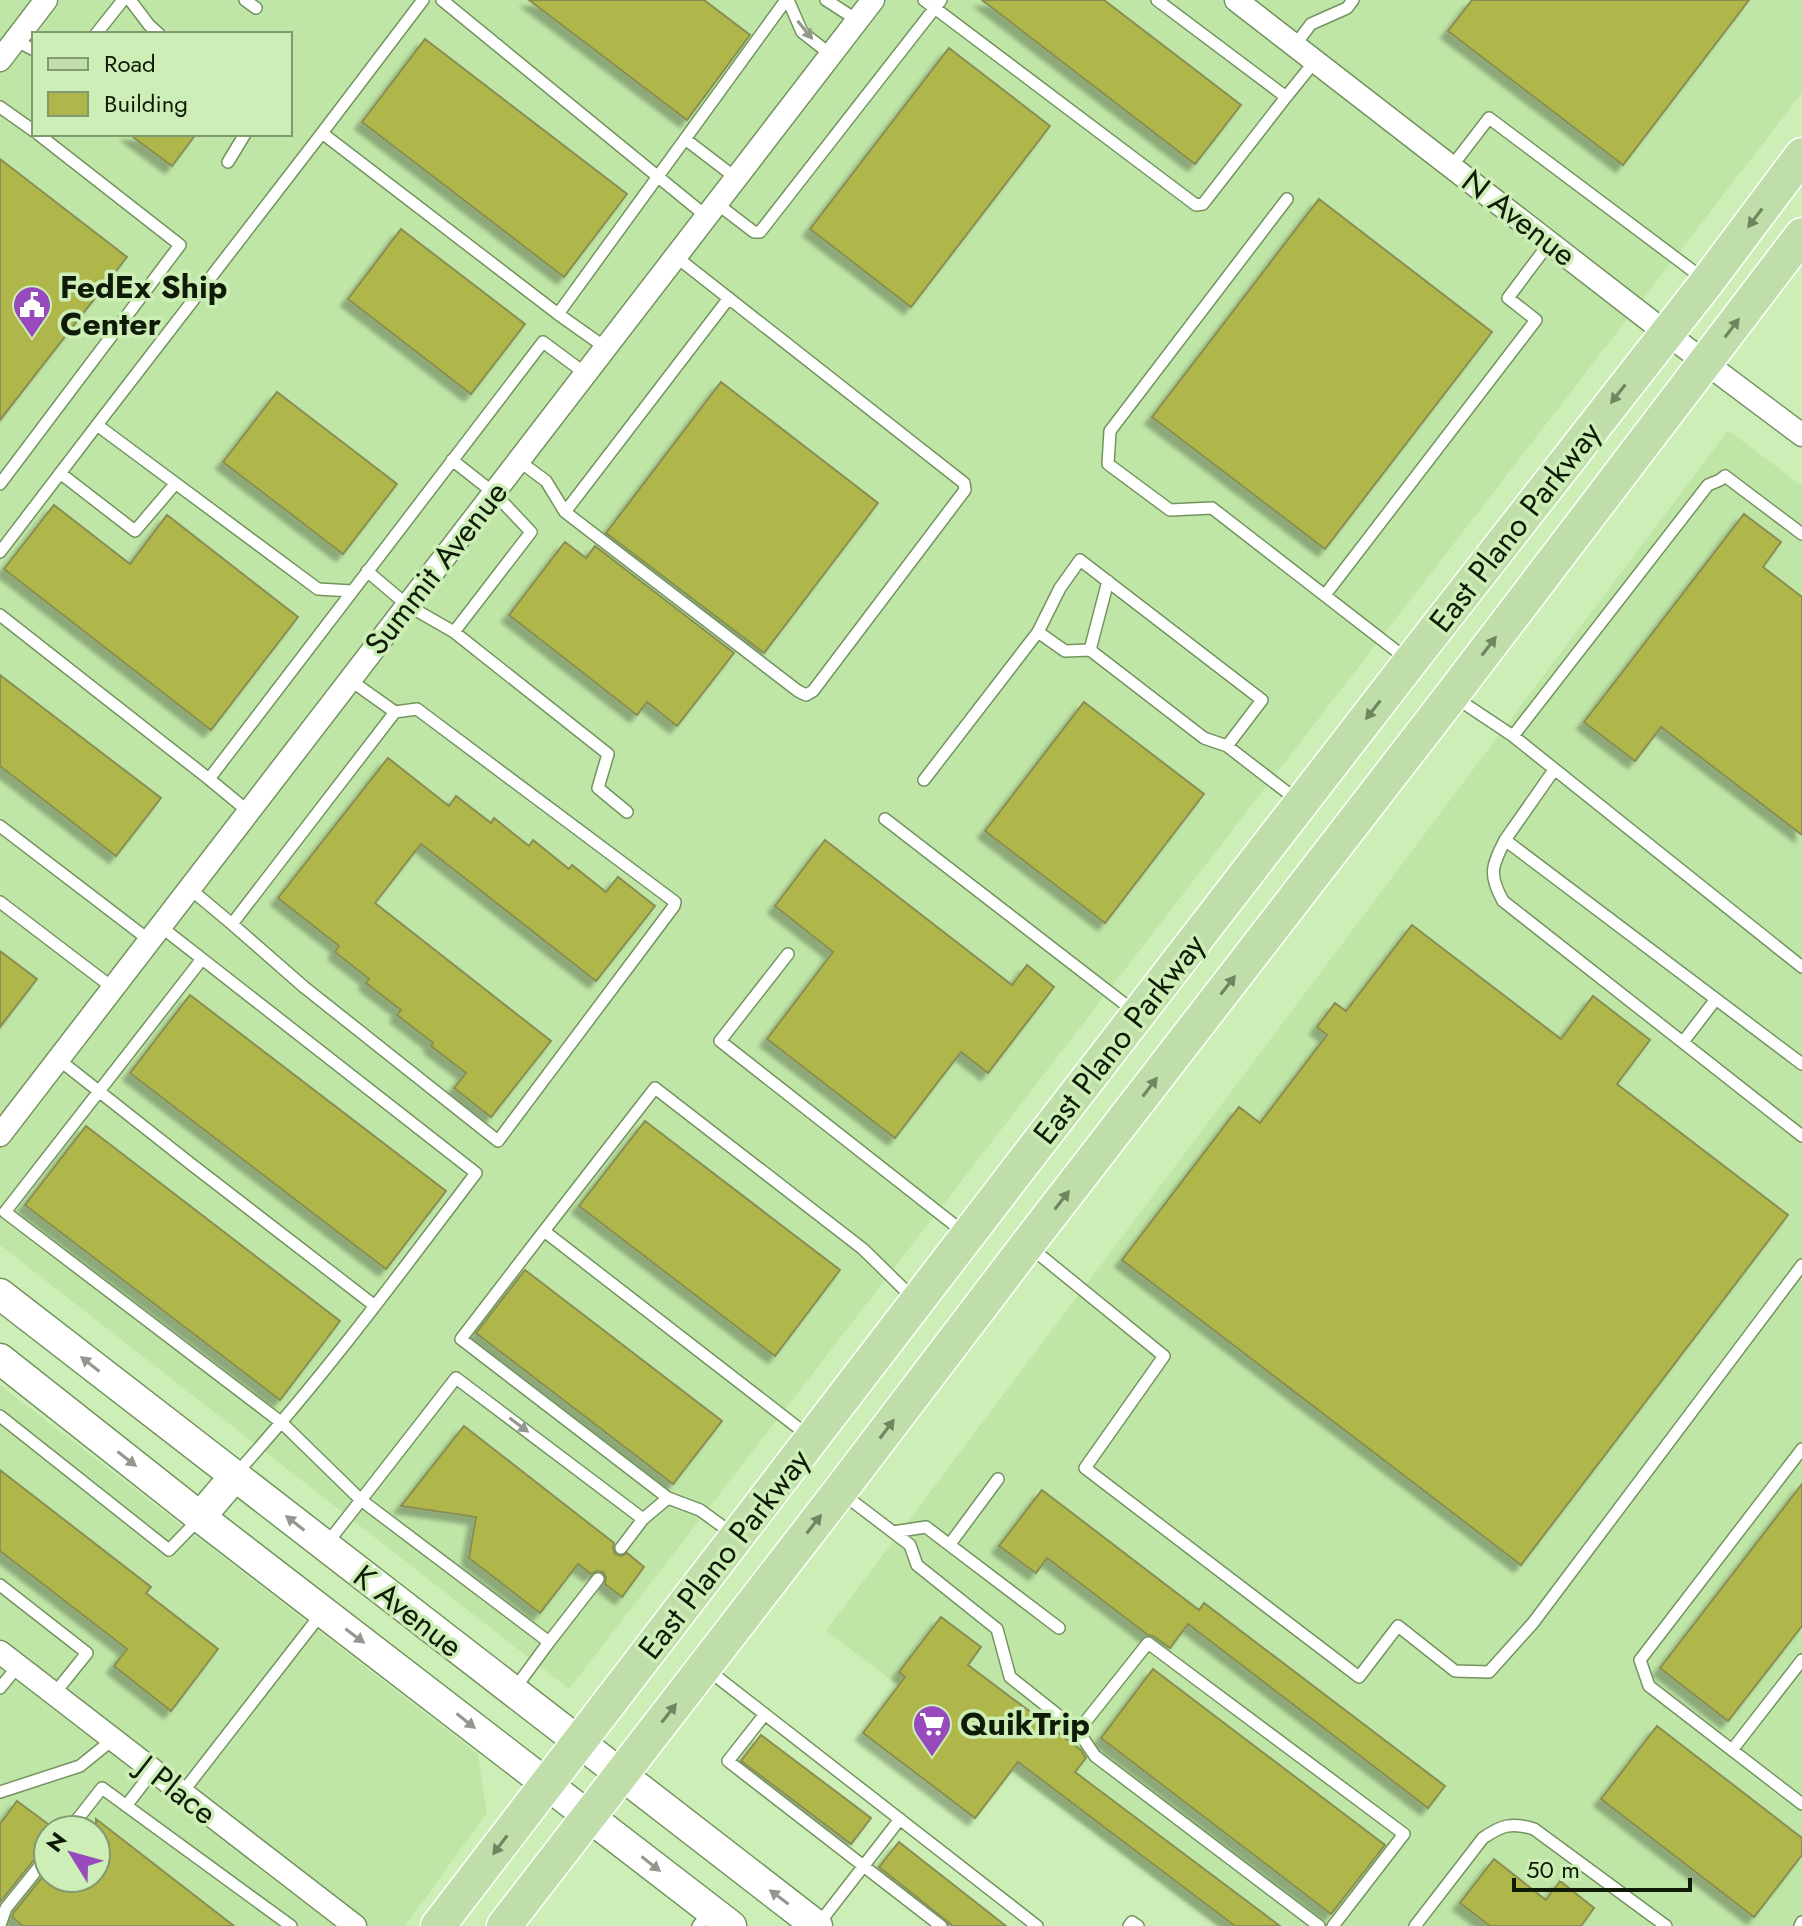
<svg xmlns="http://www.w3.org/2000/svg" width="1802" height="1926" viewBox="0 0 1802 1926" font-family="Jost,sans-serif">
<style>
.built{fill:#c0e6a7;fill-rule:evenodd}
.building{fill:#afb74c;stroke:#898e52;stroke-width:2;filter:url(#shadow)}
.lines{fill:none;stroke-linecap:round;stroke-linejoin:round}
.service-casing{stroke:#74945f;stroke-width:14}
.minor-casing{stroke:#74945f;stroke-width:25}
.secondary-casing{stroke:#74945f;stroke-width:33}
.primary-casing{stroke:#fff;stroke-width:37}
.service{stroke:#fff;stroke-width:11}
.minor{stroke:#fff;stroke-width:22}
.secondary{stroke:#fff;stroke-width:30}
.primary{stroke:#bfdea9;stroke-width:34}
.oneway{fill:#93988f}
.oneway2{fill:#708660}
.labels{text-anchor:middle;stroke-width:7;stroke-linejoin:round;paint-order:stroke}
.street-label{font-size:32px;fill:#101b07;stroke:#cdefb7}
.poi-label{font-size:32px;font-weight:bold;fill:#101b07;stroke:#cdefb7;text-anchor:start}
</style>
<defs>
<filter id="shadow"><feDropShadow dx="-7" dy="7" stdDeviation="2" flood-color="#0004"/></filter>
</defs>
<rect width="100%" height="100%" fill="#cdefb7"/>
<!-- built -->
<path class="built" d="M0,0H1802V93L569,1689L0,1245ZM34,34H290V134H34Z
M1728,430L1802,486V1926H1218L826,1631Z
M0,1385L478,1754L487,1813L405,1926H0ZM48,1830H96V1878H48Z"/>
<!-- building -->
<path class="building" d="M529,0H704L750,35L687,120Z
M982,0H1104L1241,105L1195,164Z
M1472,0H1749L1623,165L1448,31Z
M425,39L627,194L564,277L362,122Z
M949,48L1050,126L911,307L810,229Z
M129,134H196L172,166Z
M0,159L127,257L0,420Z
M1319,199L1492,332L1325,549L1152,417Z
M401,229L525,324L471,394L348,299Z
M721,382L878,503L764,653L606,533Z
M277,392L397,484L343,554L223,462Z
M54,505L130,564L167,515L298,617L211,730L4,569Z
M1744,514L1781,542L1763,567L1802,597V835L1661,727L1635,761L1584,722Z
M565,542L586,558L595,546L734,653L677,726L647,702L637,715L509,615Z
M0,675L161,798L116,856L0,766Z
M1084,702L1204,794L1105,923L985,831Z
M388,758L449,806L456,796L491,823L494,818L529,846L533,840L569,869L572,865L606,892L618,877L655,906L596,981L421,844L375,903L551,1041L491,1117L454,1088L466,1073L431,1046L433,1043L397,1015L401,1010L366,983L369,979L335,952L339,946L278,898Z
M825,840L1012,985L1027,965L1054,987L988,1073L961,1052L895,1138L767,1039L833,952L775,906Z
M1412,925L1561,1039L1593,996L1650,1040L1617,1084L1788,1215L1521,1565L1122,1260L1239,1107L1260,1123L1327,1035L1317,1027L1335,1003L1346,1011Z
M0,951L37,979L0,1027Z
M190,995L446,1191L386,1269L130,1073Z
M645,1121L840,1270L775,1356L579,1206Z
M86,1126L340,1321L280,1400L25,1205Z
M525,1270L722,1421L673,1484L476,1333Z
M464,1426L614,1543L613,1548L615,1554L621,1556L627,1553L644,1567L622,1597L605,1584L606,1577L603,1572L596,1571L591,1574L578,1564L540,1613L469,1558L476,1517L401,1506Z
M0,1470L151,1587L146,1593L218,1649L171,1711L114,1666L127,1649L0,1551Z
M1802,1484V1626L1728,1721L1660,1668Z
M1042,1490L1199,1610L1204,1603L1445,1786L1428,1808L1188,1624L1170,1648L1153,1636L1148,1635L1047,1558L1036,1573L999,1546Z
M941,1617L981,1647L968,1665L1081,1750L1086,1758L1075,1772L1280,1926H1235L1018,1762L975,1818L863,1733L905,1677L899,1672Z
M1153,1669L1385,1845L1331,1914L1101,1738Z
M1657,1726L1802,1838V1855L1754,1917L1601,1799Z
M761,1735L871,1818L851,1844L741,1761Z
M17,1801L48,1824V1848L41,1851L0,1902V1824Z
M96,1819L234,1926H23L12,1917L14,1912L48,1870V1878H96Z
M899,1842L1006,1926H953L948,1922L879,1867Z
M1494,1859L1546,1900L1560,1881L1594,1908L1581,1926H1490L1460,1903Z"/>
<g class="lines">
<defs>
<path id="service" d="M130,0L149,25L159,34
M245,0L256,8
M423,0L322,133L558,314L606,348
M442,0L706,216
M788,0L802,32L830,54
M826,0L857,20
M924,0L1196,205L1203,204L1286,97
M1157,0L1286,97L1315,61
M96,34L123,0
M15,40L34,50
M1295,45L1311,24L1347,8L1353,0
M0,107L34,131
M322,133L97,425L318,589L352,591
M685,139L736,178
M228,162L245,134
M1452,166L1489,118L1705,280
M1287,199L1110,431L1108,464L1170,510L1212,508L1408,660
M716,203L754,232H760L941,0
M558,314L786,0
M519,461L546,481L565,512L798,691L806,695L813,691L965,490L964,483L675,256
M60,473L135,531L175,484
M0,484L180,245L38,134
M565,512L729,298
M0,552L97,425
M367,571L407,605L454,632L531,532L494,493L452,460
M1108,581L1090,650L1204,738L1227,746L1297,800
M1325,595L1536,320L1508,298L1550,242
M0,615L209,779
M454,632L608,754L598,788L627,812
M1038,632L1065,651L1090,650
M1456,698L1513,736L1802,967
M1513,736L1708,485L1720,480L1725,476L1802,534
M1554,770L1505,840L1802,1064
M924,780L1038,632L1060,588L1080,560L1262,700L1227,746
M249,812L209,779L543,342L586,374
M885,819L1135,1012
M0,826L149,940
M1505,840C1492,866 1488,874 1503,901L1802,1136
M189,888L232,924L395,712L350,680
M0,902L113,988
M232,924L304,987L498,1141L674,906L675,902L417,709L395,712
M160,926L476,1173C398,1276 322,1379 235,1475
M788,954L720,1041L966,1234
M202,959L5,1212L282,1423L361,1500L456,1378L643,1519
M1683,1042L1716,999
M58,1059L191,1164L375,1306
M544,1231L461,1339L668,1498L700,1510L733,1534
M1030,1247L1164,1356L1085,1468L1359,1677L1398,1626L1455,1671L1489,1672L1533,1623L1802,1265
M0,1416L169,1550L200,1518
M810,1437L544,1231L655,1088L863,1249L914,1299
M1802,1449L1640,1660L1649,1686L1802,1804
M843,1494L910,1545L917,1565L997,1629L1010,1677L1078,1731L1095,1756L1319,1926
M893,1532L926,1527L1059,1628
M950,1544L998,1479
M325,1546L361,1500L549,1642L513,1691
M621,1548L643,1519L668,1498
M0,1585L87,1653L54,1694
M549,1642L598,1579
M708,1670L1037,1926
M0,1688L18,1666
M765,1714L728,1761L941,1926
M1078,1731L1148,1643L1404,1834L1333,1926
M1732,1750L1802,1660
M0,1792L80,1766L112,1740
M182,1793L321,1614
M126,1806L153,1771
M69,1830L102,1788L291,1926
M0,1925L6,1908L48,1856
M698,1926L710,1910
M817,1926L900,1819
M1129,1926L1132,1922L1138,1926
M1415,1926L1483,1838C1502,1825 1512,1822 1534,1829L1666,1926
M1800,1926L1802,1922"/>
<path id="minor" d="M1236,0L1666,333L1802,435
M0,60L46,0
M0,1135L873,0
M0,1652L355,1926"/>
<path id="secondary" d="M0,1294L817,1926
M0,1359L200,1517L731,1926
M200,1517L235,1476"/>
<path id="primary" d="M438,1926L1033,1150L1410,662L1707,282L1802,155
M504,1926L840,1491L1027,1245L1452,695L1802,235"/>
</defs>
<!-- service casing -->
<use href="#service" class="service-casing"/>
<!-- minor casing -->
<use href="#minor" class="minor-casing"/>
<!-- secondary casing -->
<use href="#secondary" class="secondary-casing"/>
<!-- primary casing -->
<use href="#primary" class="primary-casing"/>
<!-- service -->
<use href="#service" class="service"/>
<!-- minor -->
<use href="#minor" class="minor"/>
<!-- secondary -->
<use href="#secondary" class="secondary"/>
<!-- primary -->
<use href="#primary" class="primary"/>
</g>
<!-- one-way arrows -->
<defs><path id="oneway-solid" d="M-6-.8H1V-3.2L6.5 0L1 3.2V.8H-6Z" transform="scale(2)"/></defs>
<g class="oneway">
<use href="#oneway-solid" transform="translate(805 30) rotate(51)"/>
<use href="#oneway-solid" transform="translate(90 1364) rotate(-142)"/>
<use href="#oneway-solid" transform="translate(519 1425) rotate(37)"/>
<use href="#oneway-solid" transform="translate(127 1459) rotate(38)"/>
<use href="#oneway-solid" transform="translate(295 1523) rotate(-142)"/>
<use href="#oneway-solid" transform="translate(355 1636) rotate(37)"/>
<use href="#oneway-solid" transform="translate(466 1721) rotate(38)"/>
<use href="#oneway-solid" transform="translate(651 1864) rotate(38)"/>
<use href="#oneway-solid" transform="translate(779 1897) rotate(-143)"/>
</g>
<g class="oneway2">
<use href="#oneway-solid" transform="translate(1755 218) rotate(127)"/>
<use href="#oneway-solid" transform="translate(1732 328) rotate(-53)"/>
<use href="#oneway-solid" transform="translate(1618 394) rotate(128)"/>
<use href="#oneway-solid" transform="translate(1489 646) rotate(-53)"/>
<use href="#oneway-solid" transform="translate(1373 710) rotate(128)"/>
<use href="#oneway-solid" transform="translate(1228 985) rotate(-52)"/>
<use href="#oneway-solid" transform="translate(1150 1087) rotate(-53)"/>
<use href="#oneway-solid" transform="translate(1062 1200) rotate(-52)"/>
<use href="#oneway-solid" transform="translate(887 1429) rotate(-53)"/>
<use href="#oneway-solid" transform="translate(814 1524) rotate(-52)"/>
<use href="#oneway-solid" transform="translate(669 1713) rotate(-52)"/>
<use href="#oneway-solid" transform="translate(500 1845) rotate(127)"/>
</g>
<!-- icons -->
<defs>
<symbol id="civic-pin" viewBox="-11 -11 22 30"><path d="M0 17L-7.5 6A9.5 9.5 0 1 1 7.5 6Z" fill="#974abb" stroke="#cdefb7"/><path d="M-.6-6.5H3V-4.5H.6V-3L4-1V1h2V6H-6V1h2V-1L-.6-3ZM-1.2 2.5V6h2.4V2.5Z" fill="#fff"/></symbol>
<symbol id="supermarket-pin" viewBox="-11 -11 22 30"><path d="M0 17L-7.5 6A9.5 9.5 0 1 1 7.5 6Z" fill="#974abb" stroke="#cdefb7"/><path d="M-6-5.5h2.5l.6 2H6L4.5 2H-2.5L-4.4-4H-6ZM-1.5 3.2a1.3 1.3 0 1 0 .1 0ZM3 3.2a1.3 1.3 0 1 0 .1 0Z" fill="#fff"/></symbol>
</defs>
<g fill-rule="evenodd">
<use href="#civic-pin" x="10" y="283" width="44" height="60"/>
<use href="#supermarket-pin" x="910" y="1702" width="44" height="60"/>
</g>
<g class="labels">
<!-- street labels -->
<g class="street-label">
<text transform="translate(1519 218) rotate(38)" y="11">N Avenue</text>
<text transform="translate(1515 527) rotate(-52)" y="11">East Plano Parkway</text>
<text transform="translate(436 568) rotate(-52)" y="11">Summit Avenue</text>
<text transform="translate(1119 1039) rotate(-52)" y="11">East Plano Parkway</text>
<text transform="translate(724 1554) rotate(-52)" y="11">East Plano Parkway</text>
<text transform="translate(408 1611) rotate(38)" y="11">K Avenue</text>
<text transform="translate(177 1790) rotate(38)" y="11">J Place</text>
</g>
<!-- poi labels -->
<g class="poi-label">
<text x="60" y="298">FedEx Ship<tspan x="60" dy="37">Center</tspan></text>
<text x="960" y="1735">QuikTrip</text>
</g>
</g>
<!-- legend -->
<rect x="32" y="32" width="260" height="104" fill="#cdefb7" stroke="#819a71" stroke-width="2"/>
<rect x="48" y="58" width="40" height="12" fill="#bfdea9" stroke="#819a71" stroke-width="2"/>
<text x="104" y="72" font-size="24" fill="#101b07">Road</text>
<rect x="48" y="92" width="40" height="24" fill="#afb74c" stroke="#819a71" stroke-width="2"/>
<text x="104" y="112" font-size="24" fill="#101b07">Building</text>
<!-- north arrow -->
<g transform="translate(72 1854) rotate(307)"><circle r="38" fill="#cdefb7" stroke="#819a71" stroke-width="2"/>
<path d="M0-6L14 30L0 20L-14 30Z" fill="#974abb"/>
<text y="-12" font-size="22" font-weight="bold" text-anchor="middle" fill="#101b07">N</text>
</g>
<!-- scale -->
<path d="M1514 1878v12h176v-12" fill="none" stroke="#101b07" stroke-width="4"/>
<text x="1526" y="1878" font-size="24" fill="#101b07" stroke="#cdefb7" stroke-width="6" paint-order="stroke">50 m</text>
</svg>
